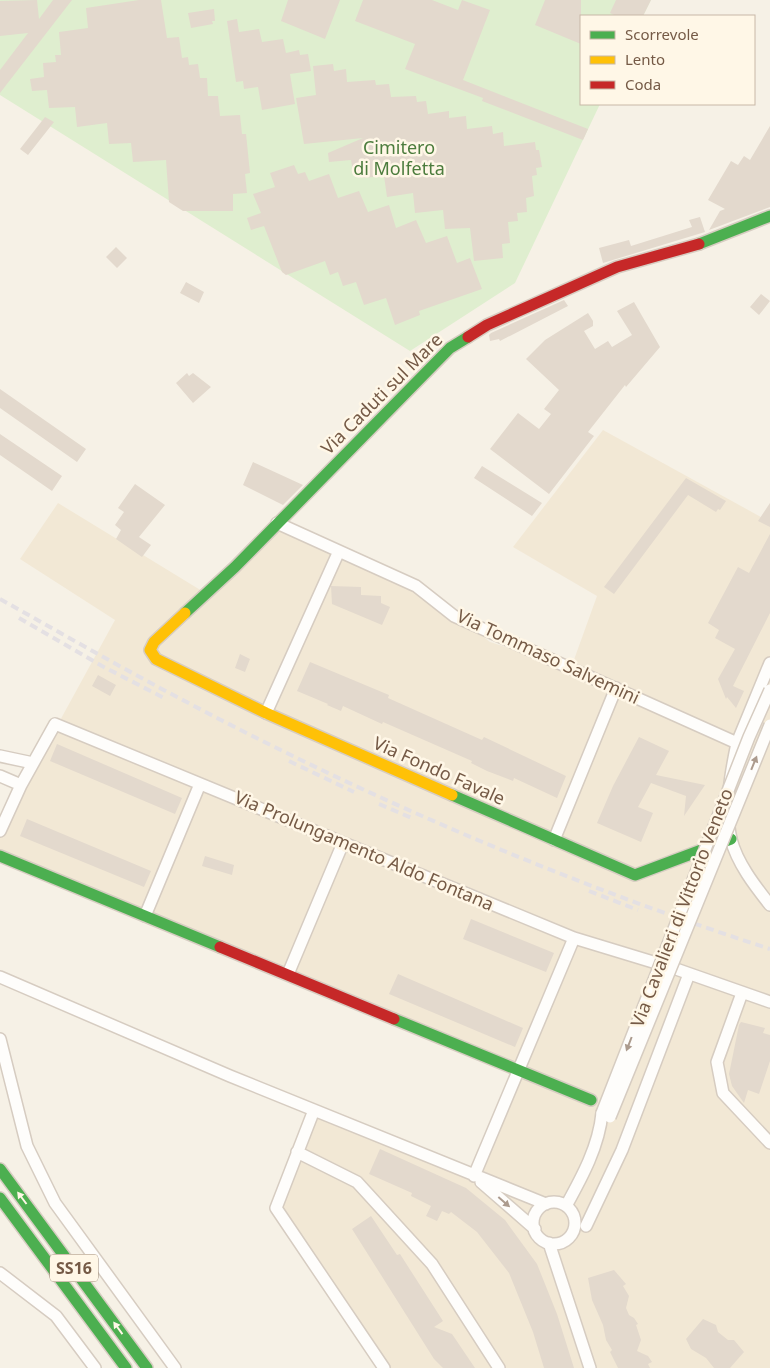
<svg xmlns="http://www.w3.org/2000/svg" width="770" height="1368" viewBox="0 0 770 1368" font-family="'Noto Sans',sans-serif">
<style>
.residential{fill:#f2e8d5}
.green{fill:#dfeecf}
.building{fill:#e3d9cd}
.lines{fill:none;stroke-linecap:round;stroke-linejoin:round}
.street-casing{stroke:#d6ccc1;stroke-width:14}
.fast-casing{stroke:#d7cdc2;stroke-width:14}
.slow-casing{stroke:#d7cdc2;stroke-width:14}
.jam-casing{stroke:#d7cdc2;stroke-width:14}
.street{stroke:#fefdfb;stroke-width:11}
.fast{stroke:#4caf50;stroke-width:11}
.slow{stroke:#ffc107;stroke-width:11}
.jam{stroke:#c62828;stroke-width:11}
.rail{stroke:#e4e0e3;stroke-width:4;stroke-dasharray:8 5;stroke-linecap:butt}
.street-bridge-casing{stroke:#d6ccc1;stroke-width:14;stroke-linecap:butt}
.street-bridge{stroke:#fefdfb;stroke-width:11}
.oneway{fill:#ac9b8e}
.oneway2{fill:#fff7e7}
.labels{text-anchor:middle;stroke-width:5;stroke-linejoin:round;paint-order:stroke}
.shield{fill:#fff7e7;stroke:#9e8976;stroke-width:1}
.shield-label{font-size:16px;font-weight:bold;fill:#755a46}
.park-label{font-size:18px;fill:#4c7c3d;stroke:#fff7e7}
.street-label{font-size:18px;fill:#755a46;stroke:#fff7e7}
</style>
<rect width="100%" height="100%" fill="#f6f1e6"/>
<!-- residential -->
<path class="residential" d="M603,430L770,522V1368H376L274,1210L312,1109L473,1176L518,1067L0,852V830L115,620L20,559L58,503L202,591L279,519L432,596L490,642L571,668L597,596L513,547Z"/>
<!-- green -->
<path class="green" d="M0,0H651L643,16H581V104H600L515,283L410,351L0,95Z"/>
<!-- building -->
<path class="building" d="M37,0L39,19L53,0H72L0,93V70L28,33L0,36V1Z
M139,0H161L167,38L179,37L182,58L188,57L189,65L198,64L200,78H207L208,96H218L220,116L240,115L242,134H246L250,173L245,174L247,193L233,194V211H183L169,202L166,160L133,162L131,143L109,144L107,123L77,127L75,107L49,108L47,90L32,91L30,79L44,77L43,63L56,62L55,55H61L59,32L88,28L86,8Z
M288,0H340L325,39L281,21Z
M363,0H432L458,10L462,0L490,10L463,80L588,129L583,140L482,101L483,98L405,69L415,44L355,21Z
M545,0H581V44L535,25Z
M616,0H651L643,16H616L610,13Z
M214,9L215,21H212L213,24L191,28L188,13Z
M237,19L239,32L259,29L262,42L283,39L286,53L299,50L300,55L308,54L311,71L290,74L295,104L262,110L258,87L244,89L243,81L236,82L227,21Z
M333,64L334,71L346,69L347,82L375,80L376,85L389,84L391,97L416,96L417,102L426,101L428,114L449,111V118L466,116L467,129L492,126L493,134L503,132L504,146L535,142L536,150H539L542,167L536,168L537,175L532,176L534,196L526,198L527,212L517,213L518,221L508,222L510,243L502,244L503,258L474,261L470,228L445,229L443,210L415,213L413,193L387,197L384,176L362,178L361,171L353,172L351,160L329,162L328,153L363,138L304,144L296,98L316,95L313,66Z
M45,117L54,122L28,155L20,149Z
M770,126V207L709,230L720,211L725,209L708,200L731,161L738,165L744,156L750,160Z
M294,165L298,174L305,172L309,181L329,174L338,198L359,191L368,212L389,205L396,228L416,220L426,243L447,236L457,263L470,258L482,289L419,311L420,315L395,325L386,298L364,305L356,282L343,286L338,272L330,275L325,261L286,275L282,272L264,226L251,230L247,218L261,213L253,194L275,187L270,173Z
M700,217L705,232L603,263L599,248L629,240L631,246L692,227L689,220Z
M116,247L127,258L117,268L106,257Z
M186,282L204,292L199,303L180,293Z
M761,294L770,301L759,315L750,307Z
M564,300L568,306L500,341L499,339L490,341L489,335L491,333Z
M634,302L660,347L626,387L625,385L588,432L594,436L549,494L490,449L518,413L539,429L551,414L544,409L559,390L526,359L545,340L588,313L593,321V326L584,331L595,349L608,341L612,347L632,335L617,311Z
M187,373L189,376L193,373L211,387L193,403L176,383Z
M0,389L86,449L77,462L0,408Z
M0,434L62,476L52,491L0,455Z
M253,462L303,485L283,505L243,485Z
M482,466L542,503L532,516L474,478Z
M686,478L726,501L720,510L718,509L716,512L688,495L614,594L604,587Z
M135,484L165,505L139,537L151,545L142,557L116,539L121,530L115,525L124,512L118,508Z
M770,503V527L758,521Z
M770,534V613L733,686L744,691L736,708L727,697L726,699L718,679L735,649L715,638L719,630L708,623L738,567L749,573Z
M331,586L361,587V595L381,596V603L390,607L382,625L332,604Z
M240,654L250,659L245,672L235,668Z
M310,662L389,695L388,698L482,740L484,737L566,776L557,798L514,778L513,781L487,771L471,763L472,761L383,722L382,724L343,706L341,711L327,705L328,704L297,691Z
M98,675L116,685L110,696L92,686Z
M639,737L669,751L656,775L705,785L684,816L686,796L651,783L638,807L653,813L641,842L597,823L613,786Z
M57,744L182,798L175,814L50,761Z
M27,819L151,871L144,887L20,836Z
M205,856L234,865L232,875L202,866Z
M471,919L554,953L546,972L463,939Z
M398,974L523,1028L515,1047L389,994Z
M741,1022L765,1028L763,1033L770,1035V1061L759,1094L748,1090L744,1103L732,1086L729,1074L739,1025Z
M380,1149L466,1188L505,1220L537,1264L557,1314L574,1368H544L533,1332L509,1273L477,1232L451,1212L449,1214L442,1211L437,1221L426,1216L431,1206L411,1196L412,1193L369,1174Z
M371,1216L397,1255L400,1254L443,1321L434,1327L452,1334L475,1368H443L434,1359L352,1229Z
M614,1270L626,1284L623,1286L629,1296L626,1308L629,1315L634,1318L638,1324L636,1325L641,1340L637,1351L648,1356L652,1362L648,1364L650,1368H618L610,1352L612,1350L606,1340L603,1325L592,1300L588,1278Z
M703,1319L716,1325L718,1332L728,1340H734L744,1352L730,1368H714L706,1358L691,1349L686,1339Z"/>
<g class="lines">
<defs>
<path id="street" d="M277,523L416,586L454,616L737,743C731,772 724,809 731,839C737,863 755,886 770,905
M266,713L339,551
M737,743L770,663
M0,756L33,763
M0,776L21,785
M0,831L21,785L55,724L574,938L676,969L770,1002
M554,840L616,688
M145,916L200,784
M288,974L343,843
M0,977L230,1076L546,1204
M742,993L717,1062L723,1093L770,1143
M0,1039L27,1146L55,1203L175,1368
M314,1110L276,1208L384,1368
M297,1152L357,1182L432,1264L499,1368
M474,1176L574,938
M481,1182L535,1229
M533 1223a21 21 0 1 1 42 0a21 21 0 1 1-42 0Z
M566,1206C582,1177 599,1146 602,1113
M586,1226L622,1150L689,974
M549,1243L590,1368
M0,1273L56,1316L95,1368"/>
<path id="fast" d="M699,244L770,216
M185,613L235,567L450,348L468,337
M452,795L635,875L731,839
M0,856L220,947
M394,1019L591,1100
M0,1169L147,1368
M0,1198L126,1368"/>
<path id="slow" d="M185,613L154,642L150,650L156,659L266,713L452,795"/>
<path id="jam" d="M468,337L487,325L617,267L699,244
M220,947L394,1019"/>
</defs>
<!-- street casing -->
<use href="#street" class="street-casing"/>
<!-- fast casing -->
<use href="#fast" class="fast-casing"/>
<!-- slow casing -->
<use href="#slow" class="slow-casing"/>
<!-- jam casing -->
<use href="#jam" class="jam-casing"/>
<!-- street -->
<use href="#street" class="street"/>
<!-- fast -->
<use href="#fast" class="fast"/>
<!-- slow -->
<use href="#slow" class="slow"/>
<!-- jam -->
<use href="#jam" class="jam"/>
<!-- rail -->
<path class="rail" d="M0,599C59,632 118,666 179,698C367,798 567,883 770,949
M19,618L102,666L164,698
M289,761L354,792
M379,804L414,819
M589,891L638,910"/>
<defs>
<path id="street-bridge" d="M602,1113L749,737L770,690
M610,1117L770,725"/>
</defs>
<!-- street-bridge casing -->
<use href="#street-bridge" class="street-bridge-casing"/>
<!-- street-bridge -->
<use href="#street-bridge" class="street-bridge"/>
</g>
<!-- one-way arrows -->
<defs><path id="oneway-solid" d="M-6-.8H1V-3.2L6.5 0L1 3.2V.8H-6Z" transform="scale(1.25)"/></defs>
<g class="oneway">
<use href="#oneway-solid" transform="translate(754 763) rotate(-68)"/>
<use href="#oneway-solid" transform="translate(629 1044) rotate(111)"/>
<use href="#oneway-solid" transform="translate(504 1202) rotate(41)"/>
</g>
<g class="oneway2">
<use href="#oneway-solid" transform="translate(22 1198) rotate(-127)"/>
<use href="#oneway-solid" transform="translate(118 1328) rotate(-126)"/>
</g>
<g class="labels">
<!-- shield labels -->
<rect class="shield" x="50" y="1254.5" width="48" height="27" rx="4"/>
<g class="shield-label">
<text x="74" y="1274">SS16</text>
</g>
<!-- park labels -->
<g class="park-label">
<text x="399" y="154">Cimitero<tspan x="399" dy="21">di Molfetta</tspan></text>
</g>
<!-- street labels -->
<g class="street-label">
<text transform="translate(382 394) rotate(-45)" y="6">Via Caduti sul Mare</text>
<text transform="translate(548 657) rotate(25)" y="6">Via Tommaso Salvemini</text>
<text transform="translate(439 771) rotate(24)" y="6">Via Fondo Favale</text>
<text transform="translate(364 851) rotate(23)" y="6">Via Prolungamento Aldo Fontana</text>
<text transform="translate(682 908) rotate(-69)" y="6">Via Cavalieri di Vittorio Veneto</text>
</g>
</g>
<!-- legend -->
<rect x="580" y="15" width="175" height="90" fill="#fff7e7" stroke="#c8b8a7"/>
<rect x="590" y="31" width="25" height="8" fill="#4caf50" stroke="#c8b8a7"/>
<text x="625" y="40" font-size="15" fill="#755a46">Scorrevole</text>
<rect x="590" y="56" width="25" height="8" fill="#ffc107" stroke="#c8b8a7"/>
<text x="625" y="65" font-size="15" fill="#755a46">Lento</text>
<rect x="590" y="81" width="25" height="8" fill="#c62828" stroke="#c8b8a7"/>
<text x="625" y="90" font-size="15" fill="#755a46">Coda</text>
</svg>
